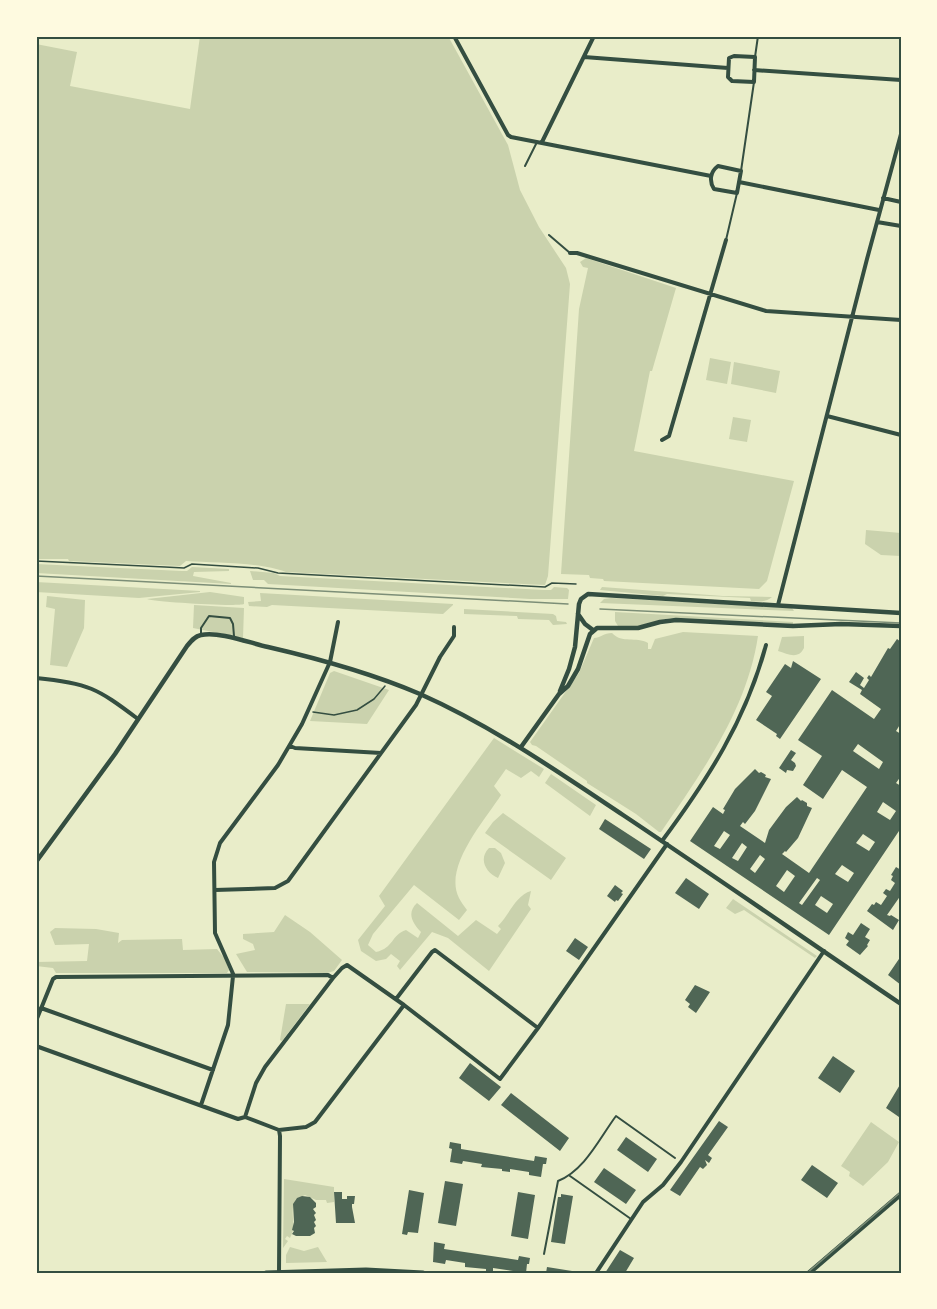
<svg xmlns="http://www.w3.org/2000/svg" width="937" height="1309" viewBox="0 0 937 1309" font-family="'IBM Plex Serif',serif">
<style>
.green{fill:#cad2ad}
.building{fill:#4f6655;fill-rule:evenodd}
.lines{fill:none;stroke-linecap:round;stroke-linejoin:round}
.path{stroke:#344e41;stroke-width:1.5}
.service{stroke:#344e41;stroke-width:2}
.minor{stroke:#344e41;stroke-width:4}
.tertiary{stroke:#344e41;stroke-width:4.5}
.secondary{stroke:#344e41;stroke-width:5}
.tram{stroke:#7c8e77;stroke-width:1.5}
.neatline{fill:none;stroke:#344e41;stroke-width:2}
</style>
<rect width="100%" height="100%" fill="#e9edc9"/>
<!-- green -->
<path class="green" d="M200,36H448L508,145L520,190L539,227L566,268L570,284L548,576L545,585L286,572C261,562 215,563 186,561L180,566L69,561L68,559H36V44L77,52L70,86L190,109Z
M586,258L676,288L652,371H650L634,451L794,481L767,581L759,589L604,581L603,579L590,578L589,575L561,574L579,309L588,268L583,267L580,262Z
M710,358L731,362L727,384L706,380Z
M734,362L780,371L776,393L731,384Z
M733,417L751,420L747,442L729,439Z
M866,530L901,533V556L881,555L865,544Z
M36,564L182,571H187L192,567L229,569V571L194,572L193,576L231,583V584L36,573Z
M250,571L274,573L280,576L544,590H551L554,587L567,588L569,590L568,599H530L268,584L264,580H253Z
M36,582L200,591V592L139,598L36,592Z
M602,587L723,596L772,597C766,602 759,602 751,601L750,598L667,594L663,596L600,590Z
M210,592L244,597V604C237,607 156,602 147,599Z
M260,593L453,604V605L443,614L272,605L267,607L249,606L248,602L261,601Z
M47,596L85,600L84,628L67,667L50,665L55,609L46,607Z
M611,598L792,608L794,611L600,603L604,599Z
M194,605L244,608L243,638L193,628Z
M464,609L553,614L556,616L557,621L566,622L567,624L553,625L549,620L518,619L517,616L464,614Z
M615,612L793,622V624L670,618L638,626H618L615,621Z
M683,632L758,636C747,710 702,772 661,832H659L636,814L587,783V781L536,746L532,745L530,742L579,673L594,638C600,638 604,633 612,633C622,644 636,636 648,643V649H651L655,639Z
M804,636V648C798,660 788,654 778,651L782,637Z
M334,671L389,690L367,724L310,721L330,673Z
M494,738L544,769L539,777L531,771L521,778L506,769L494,786L501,795C485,820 443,867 459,898C461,902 464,906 467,910L459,920L414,885L373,934L368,945L376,952C394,948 391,935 406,930L418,938L421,932C413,924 406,913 417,903L458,936L476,920L497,934L501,929L498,926C509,915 516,895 531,891L528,905L531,909L489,971L448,938L432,932L400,970L397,966L400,961L391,954L386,959L376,961L361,951L358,940L385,906L379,896Z
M551,774L596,805L590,816L545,783Z
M503,813L566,858L551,880L485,833L493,822Z
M489,848H495L501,853L505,863L498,878C486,873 478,859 489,848Z
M733,899L817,956L815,958L744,910L735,914L726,908Z
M285,915L310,932L342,960L334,971L327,973L247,972L236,954L255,950L253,944L243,939V934L274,932Z
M55,928L96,929L119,933L118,943L122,940L182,939L183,950L217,949L225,959L229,970L227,973H56L53,968L36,966V962L87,961L89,944L55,945L50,932Z
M286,1004H310L282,1041L280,1040Z
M871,1122L899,1142L888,1162L863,1186L849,1176L850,1172L841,1166Z
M284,1179L334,1187V1202L327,1203L326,1200H316L305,1195L296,1199C288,1213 298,1224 290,1238L287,1236L285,1239L288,1241L283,1248Z
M290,1247L304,1251L318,1247L327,1262L286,1263V1255Z"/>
<!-- building -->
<path class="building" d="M897,639L901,642V723L896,731L901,734V776L896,783L901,786V828L829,935L690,841L713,807L723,814L725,810L723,809L735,789L755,769L759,773L761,772L766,775L765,777L771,779L755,811L745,824L743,822L740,826L765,843L769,830L786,807L797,797L801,801L802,800L807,803V806L812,808L798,838L786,852L785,851L782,854L809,873L867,787L842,770L823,799L803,785L822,756L798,740L832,690L874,719L881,709L860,694L862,690L849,682L856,672L864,678L860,685L864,688L869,680L867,678L869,675L871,677L888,648L890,649ZM858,744L883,762L879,769L853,751ZM883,802L896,811L890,820L877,812ZM724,831L730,835L720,849L714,846ZM863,834L875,842L869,851L856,843ZM742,843L747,847L738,861L732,858ZM760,855L765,859L755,873L750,869ZM842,865L854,873L848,882L835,874ZM787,870L795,876L784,892L776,886ZM817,878L820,880L802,905L799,903ZM821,896L833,904L827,913L815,905Z
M793,661L821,679L780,739L776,736L777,734L756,720L772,696L766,692L785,664L791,668Z
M791,750L796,753L791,760L795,763L796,766L793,771L787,770L786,773L779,768Z
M605,819L651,849L644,859L599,829Z
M896,867L901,870V895L887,915L890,916L891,915L899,920L893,930L867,911L872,904L874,905L876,902L881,905L887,896L883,893L886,889L890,891L895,883L891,880L893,876L891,875Z
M686,878L709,894L699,909L675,893Z
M615,885L623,891L621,893L623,894L618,901L616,900L615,902L607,896Z
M861,923L870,929L865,937L870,940L867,945L868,946L860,955L846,945L849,941L845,938L848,932L853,935Z
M575,938L588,947L579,960L566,951Z
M901,956V985L888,975Z
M695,985L710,992L696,1013L688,1007L690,1004L685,1000Z
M833,1056L855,1071L840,1093L818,1078Z
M470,1063L501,1087L489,1101L459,1078Z
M901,1083V1114L899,1117L886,1108Z
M511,1093L569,1138L560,1151L501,1105Z
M719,1121L728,1127L708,1155L712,1158L709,1163L705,1160L707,1165L703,1169L700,1167L680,1196L670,1190Z
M626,1137L657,1159L648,1172L617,1150Z
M450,1142L461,1144V1149L534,1161L535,1156L547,1158L546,1164H543L541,1177L529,1175V1172L510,1169V1172L502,1171V1169L481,1167L482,1164L463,1161L462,1164L450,1162L452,1149L449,1148Z
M812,1165L838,1183L827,1198L801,1180Z
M604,1168L636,1190L626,1204L594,1182Z
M445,1181L463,1184L456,1226L438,1223Z
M409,1190L424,1193L418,1233L408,1232L407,1235L402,1234Z
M334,1192H342V1199H347V1196H355L354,1204H352V1207L355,1223H336Z
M518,1192L535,1195L528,1239L511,1236Z
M561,1194L573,1196L565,1244L551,1242L558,1197H561Z
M302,1196L310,1197L316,1203V1207L313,1209L316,1213L314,1215L316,1220L314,1222L316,1226L314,1228L315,1233L310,1236H296L292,1234L294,1231L292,1230L294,1222L293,1204L297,1198Z
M434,1242L445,1244L444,1249L518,1260L519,1256L530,1258L529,1264H527L526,1273H512L513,1271L493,1268V1272L486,1271V1269L465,1267V1263L446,1260L445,1264L433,1262Z
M620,1250L634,1258L625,1273H605Z
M547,1267L572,1271V1273H546Z"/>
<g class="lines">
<!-- path -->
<path class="path" d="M36,561L165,567L184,568L192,564L258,568L278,573L545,587L552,583L576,584
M313,712L334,715L357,710L374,699L385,686"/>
<!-- service -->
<path class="service" d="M755,57L758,36
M525,166L537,142
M741,171L754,82
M549,235L570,253
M726,240L737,193
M201,635V628L209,616L230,618L233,624L234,636
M570,1176L631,1219
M544,1254L558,1181C585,1170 599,1139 616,1116L675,1158"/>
<!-- minor -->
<path class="minor" d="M454,36L508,135L511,137L711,176
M734,56L755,57L754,82L732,81L728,77L729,58Z
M584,57L728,68
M754,70L901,80
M542,142L594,36
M718,166L741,171L737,193L714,189C709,181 710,172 718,166Z
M739,182L879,210
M883,198L901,202
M877,222L901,226
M570,253H577L766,311L901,320
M827,416L901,435
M662,440L669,436L726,240
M778,605L867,259L901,134
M36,678C88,683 97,688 138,719
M290,746L295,748L381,753
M662,841C708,779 746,720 766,645
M215,890L275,888L288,881L416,705L440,657L454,636V627
M234,976L215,933L214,862L220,843L278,765L302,724L330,662L338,622
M396,999L432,952L435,950L538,1028
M41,1008L213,1070
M36,1021L53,979L56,977L328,975L333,978
M36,1046L238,1119L245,1117L279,1130
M201,1105L228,1025L233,976
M245,1117L256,1083L265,1067L333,978L342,968L347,965L404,1005L500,1079L538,1028L667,844
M279,1130L306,1127L315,1122L404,1005
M279,1130L280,1136L279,1272
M596,1273L643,1202L663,1185L681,1162L824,951"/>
<!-- tertiary -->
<path class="tertiary" d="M578,614L585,624L593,630
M560,691L569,669L575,647L579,604L581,599L588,594L901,613
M521,747L559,694L568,686L578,669L590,634L597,628H638L660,622L676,620L793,626L841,624L901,626
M36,862L115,754L187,646C191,641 195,636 201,635C219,631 250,643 268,647C320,659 371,673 420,694C492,726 557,771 623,815C716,877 808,941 901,1004"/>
<!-- secondary -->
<path class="secondary" d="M266,1273L366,1270L423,1273
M809,1273L901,1194"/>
<!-- tram -->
<path class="tram" d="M36,576L568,604
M600,609L901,623
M807,1273L901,1192"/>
</g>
<!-- border -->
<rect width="937" height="1309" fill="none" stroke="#fefae0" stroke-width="75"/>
<rect x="38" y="38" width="862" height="1234" class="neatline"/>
</svg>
